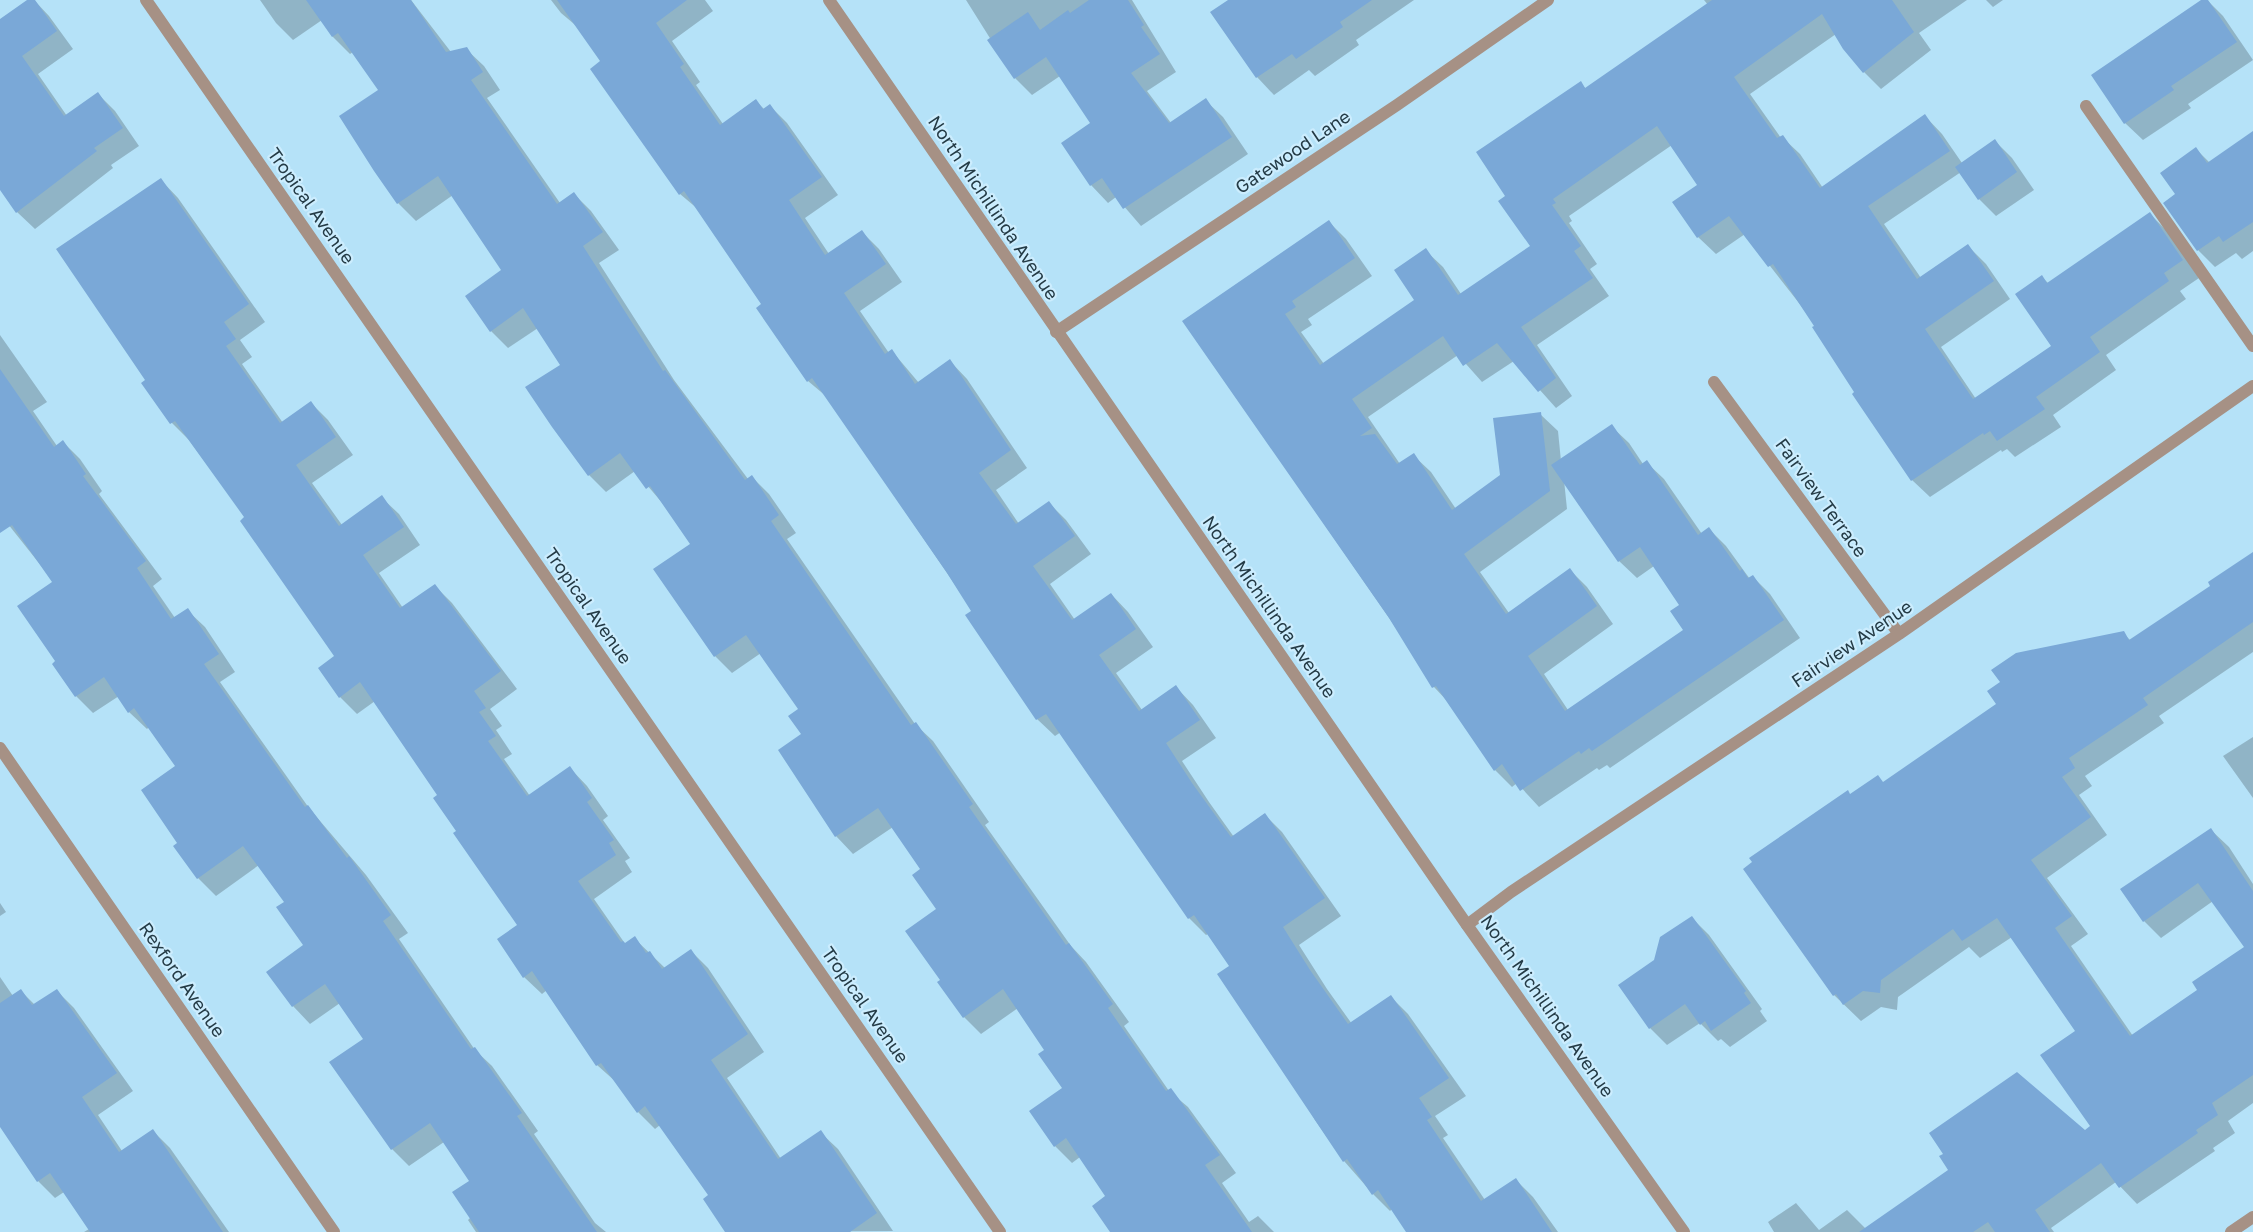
<svg xmlns="http://www.w3.org/2000/svg" width="2253" height="1232" viewBox="0 0 2253 1232" font-family="'Golos Text',sans-serif">
<style>
.shadow{fill:#0003;fill-rule:evenodd}
.building{fill:#7aa8d7}
.lines{fill:none;stroke-linecap:round;stroke-linejoin:round}
.service{stroke:#a69185;stroke-width:12}
.minor{stroke:#a69185;stroke-width:12}
.tertiary{stroke:#a69185;stroke-width:12}
.labels{text-anchor:middle;stroke-width:4.5;stroke-linejoin:round;paint-order:stroke}
.street-label{font-size:18px;fill:#243b46;stroke:#ccedfe}
</style>
<rect width="100%" height="100%" fill="#b5e2f8"/>
<!-- shadow -->
<path class="shadow" d="M29,0H34L49,16L73,49L38,74L67,116L98,94L115,111L139,146L111,165L113,168L35,229L17,212L0,187V21Z
M260,0H411L451,52L466,49L484,66L500,90L487,98L560,203L574,194L591,211L619,250L599,263L674,380L748,479L752,477L769,494L796,533L787,539L915,724L933,741L989,822L985,825L1071,946L1086,962L1129,1022L1124,1026L1169,1091L1188,1107L1236,1173L1222,1183L1249,1222L1258,1216L1274,1232H1112L1107,1197L1080,1157L1072,1163L1055,1146L1064,1088L1046,1050L1018,1008L981,1034L964,1017L942,981L938,909L922,869L893,827L853,854L836,836L780,750L803,734L800,709L761,653L732,673L715,656L692,545L664,505L635,471L606,492L589,475L562,365L538,328L508,348L491,331L503,271L453,195L416,221L398,203L375,170L380,90L353,52L350,54L333,37L322,20L293,40L276,23Z
M551,0H705L713,11L672,41L700,82L696,85L723,124L755,100L765,110L770,106L787,123L838,195L805,218L829,254L862,232L879,249L902,282L860,311L889,353L892,351L919,383L950,361L967,379L1027,468L996,490L1019,524L1049,503L1066,520L1091,554L1050,584L1075,620L1111,594L1128,612L1153,647L1116,673L1142,710L1176,687L1193,705L1216,738L1182,761L1209,802L1234,837L1264,814L1282,832L1341,916L1299,945L1327,989L1352,1024L1391,997L1408,1014L1466,1096L1435,1116L1448,1135L1443,1138L1485,1200L1516,1180L1533,1197L1558,1232H1407L1392,1209L1390,1211L1373,1194L1344,1161L1315,1120L1231,966L1208,934L1206,935L1189,918L1061,732L1055,736L1037,719L967,615L973,611L827,397L808,381L764,305L699,210L680,194L602,61L580,29L561,13Z
M966,0H1132L1176,72L1147,91L1171,123L1205,100L1223,117L1248,154L1141,226L1116,197L1108,203L1091,185L1063,144L1092,124L1060,76L1032,95L1015,78Z
M1231,0H1414L1356,40L1359,45L1315,76L1309,70L1274,95L1257,77L1212,13Z
M1704,0H1967L1919,33L1931,50L1881,89L1864,72L1836,34L1750,94L1781,138L1782,137L1800,154L1823,188L1925,116L1942,134L1962,163L1995,141L2012,158L2034,190L1996,216L1979,199L1961,172L1884,224L1921,278L1968,246L1986,264L2010,299L1941,347L1976,399L2053,347L2042,277L2049,284L2150,214L2167,231L2199,278L2180,291L2186,299L2106,355L2116,370L2053,415L2061,427L2015,457L2007,449L2002,452L2001,450L1930,497L1912,480L1854,394L1856,393L1817,326L1745,234L1716,254L1698,237L1675,203L1699,186L1672,145L1569,216L1572,221L1569,223L1597,264L1590,269L1609,296L1537,345L1572,396L1556,408L1514,361L1482,382L1458,355L1368,417L1400,464L1413,455L1431,472L1456,509L1502,476L1540,414L1558,431L1561,461L1611,426L1629,443L1643,464L1646,462L1664,479L1702,534L1709,529L1726,546L1747,575L1750,579L1753,577L1770,594L1800,638L1610,768L1607,765L1599,770L1597,768L1539,807L1517,783L1512,787L1495,770L1450,704L1434,687L1394,625L1184,321L1329,222L1346,239L1372,276L1308,319L1312,325L1301,332L1324,364L1416,300L1425,250L1443,267L1461,294L1532,247L1507,196L1581,83L1586,89L1708,5ZM1564,480L1619,561L1637,578L1654,566L1681,605L1685,631L1568,710L1544,674L1613,624L1587,587L1570,570L1509,613L1480,572L1567,509Z
M1986,0H2003L1993,7Z
M2203,0H2207L2223,16L2253,60L2188,104L2191,108L2143,140L2125,123L2093,75Z
M2253,133V251L2242,259L2236,253L2215,267L2198,250L2177,195L2196,149L2210,163Z
M161,180L178,198L265,322L240,340L252,357L242,364L283,423L311,403L328,420L353,455L312,483L342,525L381,497L399,514L420,545L379,573L403,608L435,586L452,603L517,689L490,709L502,726L496,730L512,754L504,759L530,796L570,768L587,786L608,816L603,820L630,858L625,861L632,872L594,899L626,945L634,938L665,968L691,951L708,968L764,1052L727,1078L781,1159L820,1132L838,1149L893,1231L727,1232L710,1196L660,1125L655,1129L638,1112L616,1082L597,1065L547,990L542,994L524,977L519,925L458,832L439,795L375,701L357,714L340,697L336,656L246,518L189,440L172,423L147,380Z
M0,335L47,402L33,411L57,446L63,442L80,459L102,491L99,494L162,579L153,586L175,618L187,610L205,627L235,672L220,682L309,808L366,875L408,933L399,939L475,1050L492,1066L538,1131L534,1134L595,1223L606,1232H476L468,1220L471,1217V1181L444,1142L409,1166L392,1149L366,1039L340,1003L310,1024L293,1006L305,946L286,903L259,865L216,896L198,878L175,846L179,843L177,767L149,727L147,729L129,712L119,696L93,713L76,696L57,662L54,582L0,514Z
M2253,554V652L2159,716L2164,723L2085,776L2092,786L2079,795L2107,835L2047,878L2088,934L2071,946L2133,1036L2199,990L2246,947L2213,901L2161,938L2144,921L2211,830L2229,847L2253,884V1103L2228,1121L2235,1133L2213,1148L2215,1151L2137,1204L2116,1182L2051,1228L2054,1232H1774L1768,1222L1796,1203L1819,1230L1847,1210L1866,1229L2085,1132L2092,1126L2077,1031L2012,937L1980,958L1969,947L1898,997L1897,1010L1881,1007L1861,1021L1834,995L1851,795L1884,783L2123,633L2131,641L2212,586Z
M2253,737V798L2223,756Z
M0,903L6,912L0,916Z
M1692,918L1709,935L1762,1009L1760,1011L1767,1021L1730,1047L1721,1039L1718,1041L1700,1023L1667,1045L1650,1028L1655,961Z
M0,977L13,996L21,991L35,1005L57,991L74,1008L133,1091L98,1115L122,1151L153,1131L170,1148L229,1232H84L89,1229L64,1192L55,1198L38,1181L0,1124Z"/>
<!-- building -->
<path class="building" d="M27,0H35L57,31L22,56L64,116L98,92L123,128L94,148L97,151L16,213L0,190V19Z
M306,0H411L446,52L467,47L483,72L471,80L557,204L574,192L603,232L583,246L663,371L665,370L745,480L752,475L779,515L771,521L911,725L916,722L973,804L969,807L1066,945L1069,943L1113,1004L1108,1008L1166,1091L1171,1088L1220,1155L1205,1165L1252,1232H1110L1092,1206L1105,1196L1066,1138L1054,1147L1029,1111L1062,1088L1038,1054L1044,1050L1003,989L963,1018L937,982L940,980L905,931L936,909L912,875L920,869L878,808L835,837L778,750L801,734L788,716L798,709L746,635L714,657L653,569L690,544L650,486L646,489L620,453L588,476L552,427L525,387L560,365L523,308L490,332L465,296L501,270L438,176L397,204L374,171L339,116L378,90L338,33L332,37Z
M557,0H687L656,23L684,64L680,67L720,125L756,99L763,109L770,104L822,177L789,200L825,255L862,230L886,264L844,293L885,354L892,349L915,384L950,359L1011,450L979,473L1016,524L1049,501L1075,536L1033,566L1072,620L1111,593L1136,629L1099,655L1139,711L1176,685L1200,720L1166,743L1192,783L1231,837L1265,813L1325,898L1283,927L1310,970L1348,1024L1391,995L1449,1078L1419,1098L1432,1117L1427,1120L1481,1201L1516,1178L1552,1232H1406L1378,1190L1372,1195L1347,1159L1343,1162L1217,974L1229,966L1194,915L1188,919L1046,714L1036,720L965,615L971,611L947,573L812,378L807,382L756,308L761,304L684,191L679,195L590,69L600,61Z
M1089,0H1128L1144,25L1141,27L1160,54L1131,73L1169,123L1206,98L1232,137L1123,209L1102,178L1090,186L1061,143L1090,123L1046,57L1014,79L987,40L1028,12L1040,30L1068,10L1070,13Z
M1228,0H1372L1340,22L1343,27L1296,59L1292,54L1256,78L1210,12Z
M1712,0H1892L1914,32L1863,73L1843,49L1822,14L1734,77L1777,138L1783,135L1820,188L1925,114L1950,151L1868,206L1917,279L1968,244L1994,281L1925,329L1973,399L2051,346L2015,294L2042,275L2047,283L2150,212L2183,260L2164,273L2169,281L2090,337L2100,352L2036,397L2045,409L1997,441L1990,431L1984,435L1983,433L1911,481L1852,394L1854,392L1812,327L1814,326L1773,264L1768,267L1729,216L1697,238L1672,202L1697,185L1657,126L1553,199L1556,203L1552,205L1581,246L1574,251L1593,278L1521,327L1556,378L1538,392L1497,343L1463,366L1443,336L1352,399L1372,428L1360,436L1375,434L1397,464L1414,453L1452,510L1500,475L1493,418L1541,412L1550,491L1464,554L1506,614L1570,568L1597,606L1528,656L1565,711L1683,630L1670,611L1679,605L1640,547L1618,562L1551,465L1612,424L1640,465L1647,460L1698,535L1709,527L1740,571L1742,569L1748,578L1753,575L1784,620L1592,751L1589,748L1581,754L1579,751L1520,791L1502,764L1494,771L1436,686L1432,688L1389,618L1182,321L1329,220L1355,258L1292,301L1296,307L1285,314L1320,365L1414,300L1394,270L1426,248L1458,295L1530,246L1498,201L1505,196L1476,152L1581,81L1585,88Z
M2201,0H2208L2237,42L2171,86L2174,90L2124,124L2091,75Z
M2253,131V222L2223,242L2219,236L2197,251L2163,203L2175,194L2160,173L2196,147L2207,163Z
M1995,139L2017,172L1978,200L1955,167Z
M161,178L249,304L224,322L236,339L226,346L280,423L311,401L336,437L296,465L339,526L382,495L404,527L363,555L400,608L435,584L501,671L474,691L486,708L479,712L496,736L488,741L527,796L570,766L592,798L587,802L614,840L609,843L616,855L578,881L621,942L623,941L625,943L635,936L646,953L650,951L662,969L691,949L748,1034L711,1060L778,1159L821,1130L877,1213L850,1232H725L703,1199L708,1195L645,1106L637,1113L601,1063L596,1066L532,971L523,978L497,939L517,925L453,833L456,831L433,798L437,795L360,682L339,698L318,668L334,656L240,521L244,517L175,421L170,424L141,383L145,380L56,249Z
M0,369L54,447L63,440L86,474L83,476L146,561L137,568L171,619L188,608L219,654L204,664L305,807L308,805L347,858L349,856L391,915L383,921L471,1049L475,1047L522,1113L517,1116L597,1232H479L452,1192L469,1181L430,1123L391,1150L329,1062L363,1039L325,984L292,1007L266,972L303,945L276,907L284,902L243,846L197,879L173,846L177,843L141,790L175,766L134,708L128,713L104,677L75,697L52,664L55,661L17,606L52,582L12,525L0,533Z
M2253,552V622L2143,698L2148,705L2069,758L2075,768L2062,777L2091,817L2031,860L2072,916L2055,928L2130,1036L2197,990L2192,982L2244,947L2198,883L2143,922L2120,889L2211,828L2253,891V1075L2212,1103L2218,1115L2196,1130L2198,1133L2119,1188L2101,1163L2035,1210L2050,1232H1995L1988,1222L1973,1232H1859L1948,1170L1939,1156L1943,1154L1929,1133L2017,1072L2085,1130L2090,1126L2040,1055L2075,1031L1997,918L1962,941L1953,929L1881,980L1880,993L1863,991L1843,1005L1836,994L1833,996L1743,869L1752,862L1749,858L1848,790L1850,794L1878,775L1883,782L1996,704L1987,691L2000,682L1991,670L2016,653L2124,631L2129,640L2210,586L2208,582Z
M1692,916L1746,991L1744,993L1751,1003L1711,1031L1705,1021L1700,1025L1685,1004L1649,1029L1618,985L1654,960L1660,937Z
M21,989L32,1005L57,989L117,1073L82,1097L119,1152L153,1129L223,1232H90L50,1173L37,1182L0,1127V1003Z"/>
<g class="lines">
<!-- service -->
<path class="service" d="M2086,106L2253,346"/>
<!-- minor -->
<path class="minor" d="M146,0L1000,1232
M1056,332L1397,105L1548,0
M1714,382L1899,634
M0,748L334,1232
M1467,925L1511,892L1899,634L2253,386
M2231,1232L2253,1217"/>
<!-- tertiary -->
<path class="tertiary" d="M829,0L1467,925L1684,1232"/>
</g>
<g class="labels">
<!-- street labels -->
<g class="street-label">
<text transform="translate(1293 152) rotate(-34)" y="6">Gatewood Lane</text>
<text transform="translate(311 206) rotate(55)" y="6">Tropical Avenue</text>
<text transform="translate(993 208) rotate(56)" y="6">North Michillinda Avenue</text>
<text transform="translate(1821 498) rotate(54)" y="6">Fairview Terrace</text>
<text transform="translate(588 606) rotate(55)" y="6">Tropical Avenue</text>
<text transform="translate(1269 607) rotate(55)" y="6">North Michillinda Avenue</text>
<text transform="translate(1852 644) rotate(-34)" y="6">Fairview Avenue</text>
<text transform="translate(182 980) rotate(55)" y="6">Rexford Avenue</text>
<text transform="translate(865 1005) rotate(55)" y="6">Tropical Avenue</text>
<text transform="translate(1547 1006) rotate(55)" y="6">North Michillinda Avenue</text>
</g>
</g>
</svg>
